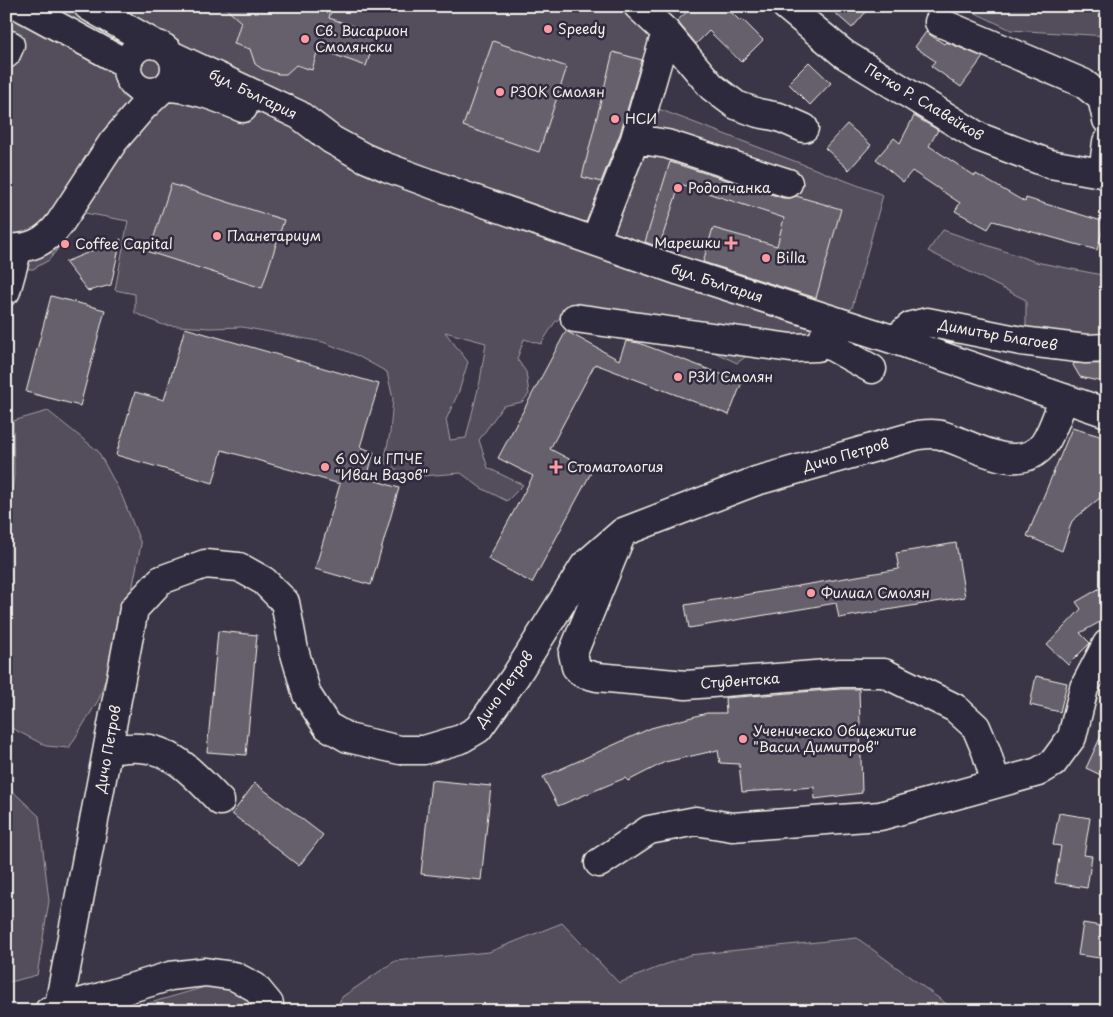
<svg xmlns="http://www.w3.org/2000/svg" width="1113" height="1017" viewBox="0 0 1113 1017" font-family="'Playpen Sans',sans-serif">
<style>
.green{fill:#534e5c;stroke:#a4a0a2;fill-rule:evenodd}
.building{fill:#65616c;stroke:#f4f1e8}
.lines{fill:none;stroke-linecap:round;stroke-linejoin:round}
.minor-tunnel{stroke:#57525f;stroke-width:28;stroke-dasharray:28 14;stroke-linecap:butt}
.minor-casing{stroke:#f4f1e8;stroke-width:31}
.minor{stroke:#2f2a3d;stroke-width:28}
.poi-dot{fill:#ff9aa2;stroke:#2f2a3d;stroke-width:2}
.labels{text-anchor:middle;stroke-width:5;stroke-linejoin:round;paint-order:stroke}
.poi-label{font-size:14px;fill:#f4f1e8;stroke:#2f2a3d;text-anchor:start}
.street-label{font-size:14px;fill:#f4f1e8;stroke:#2f2a3d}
</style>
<rect width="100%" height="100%" fill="#3b3647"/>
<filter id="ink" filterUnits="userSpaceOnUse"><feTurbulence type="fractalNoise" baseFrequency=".02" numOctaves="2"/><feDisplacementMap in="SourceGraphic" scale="10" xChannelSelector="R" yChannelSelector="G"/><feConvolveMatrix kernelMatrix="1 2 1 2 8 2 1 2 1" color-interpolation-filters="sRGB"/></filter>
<g filter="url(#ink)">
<!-- green -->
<path class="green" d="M6,6H656L672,17L656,108L883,195L852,308L806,339L748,355L737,363L699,345L569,311L555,322L541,344L524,339L517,359L526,372L529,394L522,402L503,406L479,440L488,468L523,485L507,501L481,488L461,473L408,477L384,462L390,433L393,399L387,372L354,354L323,342L242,327L210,328L163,325L135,313V294L115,290L128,221L85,213L49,260L33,269H6ZM445,332L486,343L480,381L466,438L450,440L446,420L459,391L468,362Z
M961,6H1107V36L1011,30Z
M943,230L1036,262L1107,276V335L1093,336L1026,329V300L928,251Z
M48,411L98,451L122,496L141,544L129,606L99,699L69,748L46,746L6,725V537L14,475L13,421Z
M6,785L39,816L49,901L37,975L6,983Z
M562,923L619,983L689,955L857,938L952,1008L953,1011H334L342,997L395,961L489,952Z
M215,984L236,991L250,1003L251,1011H123Z"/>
<!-- building -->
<path class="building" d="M223,6H332L329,18L377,34L366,66L318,49L312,70L296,65L286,74H278L262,69L255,64L250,49L234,44L241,22Z
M693,6H725L740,21L742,19L763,40L741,62L709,31L696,44L677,21Z
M827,6H871L852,28Z
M926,32L944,44L946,42L983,57L961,87L931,66L935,61L915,47Z
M493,41L567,67L539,152L463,126Z
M613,52L642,60L620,134L601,182L582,177Z
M809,62L831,83L810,105L788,83Z
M914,116L938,130L929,146L975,176L976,174L1025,202L1026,198L1105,222L1097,250L993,221L988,229L955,211L960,203L912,171L903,182L876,159L894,138L900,143Z
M847,124L871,145L849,170L825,148Z
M670,162L783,198H791L796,196L841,209L816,298L703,262L713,228L777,246L784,218L680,184L659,247L645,242Z
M171,184L284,220L262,288L149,252Z
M121,239L111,285L88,291L65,262Z
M51,296L105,310L80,406L26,392Z
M185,328L379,384L360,447L374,452L367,478L399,488L371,585L315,569L340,484L222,450L213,483L116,455L135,392L164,400Z
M566,331L619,360L626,341L639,343L742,382L729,415L595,364L550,449L592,471L532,583L488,559L533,476L498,458Z
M1074,363L1107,364V383L1080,377L1073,365Z
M1072,428L1107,438V492L1072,521L1062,551L1027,536Z
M956,543L965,597L839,618L836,603L689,628L685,605L899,569L896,553Z
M1107,584V618L1080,633L1090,643L1068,665L1047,645L1081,609L1076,602Z
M218,631L257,635L246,755L207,752Z
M1036,676L1067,683L1060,712L1030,705Z
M841,689H859L862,793L815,799L814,787L742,792L739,764L720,763L718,750L665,762L628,781L625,778L558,806L543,777L651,728L707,713H726L725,698Z
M1107,723V778L1086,768Z
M431,780L491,786L481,880L421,874Z
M255,783L323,835L299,866L232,814Z
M1059,813L1090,818L1084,855L1092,856L1087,888L1055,883L1061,846L1053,845Z
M1083,923L1107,927V959L1078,955Z"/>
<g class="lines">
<!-- minor-tunnel -->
<path class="minor-tunnel" d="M10,45L26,6"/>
<defs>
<path id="minor" d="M20,6L127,64
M88,6L156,45
M638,6L666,32L635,139L667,144L788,183
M786,6L844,54L979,137L1050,164L1107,174
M939,22L1083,83L1102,98L1107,120
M666,32L712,87L736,105L758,113L779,117L804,128
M127 68a24 24 0 1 1 48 0a24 24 0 1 1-48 0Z
M6,54L10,45
M171,55L299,115L332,140L365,158L386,167L459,194L680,271L895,340L1107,413
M166,87C194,88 217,97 243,108
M1103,173L1107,142
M595,241L635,139
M6,248C29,250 46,242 60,223L113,142L143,107L161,90
M6,291L18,248
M575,318L791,348L817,347L822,341L831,320
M895,340L911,326L927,322L1021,341L1086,349L1107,348
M822,341L872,369
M620,538L573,653L576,667L582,673L597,677L686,685L840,673H884L955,708L976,727L986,751L996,783
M109,750C119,749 130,747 140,748C174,749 198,779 220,801
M599,863L649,830L696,821L732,827L880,816L1038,772L1053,763L1072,737L1084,688L1107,644
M49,1011L101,997L170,976L205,972L234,976L255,987L269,1004V1011
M58,1011L134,609L161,580L205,564L239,567L264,581L285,602L294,650L307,695L327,726L348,738L400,750H424L461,739L478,729L515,677L585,565L623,532L756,481L918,435C926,434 934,433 941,435C970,443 1019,477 1044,444C1053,431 1058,413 1064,398"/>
</defs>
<!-- minor casing -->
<use href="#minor" class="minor-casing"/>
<!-- minor -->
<use href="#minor" class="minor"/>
</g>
</g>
<!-- markers -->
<g class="poi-dot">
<circle cx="548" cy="29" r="5"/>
<circle cx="305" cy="39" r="5"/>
<circle cx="500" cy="92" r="5"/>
<circle cx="615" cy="119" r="5"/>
<circle cx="678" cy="188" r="5"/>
<circle cx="217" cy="236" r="5"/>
<path d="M728.5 235.5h5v5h5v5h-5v5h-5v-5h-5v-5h5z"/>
<circle cx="65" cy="244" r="5"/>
<circle cx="766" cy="258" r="5"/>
<circle cx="678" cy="377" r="5"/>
<circle cx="325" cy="467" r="5"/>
<path d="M553.5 459.5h5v5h5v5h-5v5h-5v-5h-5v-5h5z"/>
<circle cx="811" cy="593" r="5"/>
<circle cx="743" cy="739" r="5"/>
</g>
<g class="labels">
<!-- poi labels -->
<g class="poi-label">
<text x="558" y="34">Speedy</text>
<text x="315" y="36">Св. Висарион<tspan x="315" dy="16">Смолянски</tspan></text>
<text x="510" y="97">РЗОК Смолян</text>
<text x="625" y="124">НСИ</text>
<text x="688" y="193">Родопчанка</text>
<text x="227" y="241">Планетариум</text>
<text x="721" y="248" text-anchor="end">Марешки</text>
<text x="75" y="249">Coffee Capital</text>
<text x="776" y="263">Billa</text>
<text x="688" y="382">РЗИ Смолян</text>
<text x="335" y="464">6 ОУ и ГПЧЕ<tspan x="335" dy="16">"Иван Вазов"</tspan></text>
<text x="567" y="472">Стоматология</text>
<text x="821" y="598">Филиал Смолян</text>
<text x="753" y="736">Ученическо Общежитие<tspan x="753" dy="16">"Васил Димитров"</tspan></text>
</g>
<!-- street labels -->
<g class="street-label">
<text transform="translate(253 94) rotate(26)" y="5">бул. България</text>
<text transform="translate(924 102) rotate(31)" y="5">Петко Р. Славейков</text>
<text transform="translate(717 283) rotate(18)" y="5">бул. България</text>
<text transform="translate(998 335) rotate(10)" y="5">Димитър Благоев</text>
<text transform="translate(846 455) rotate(-16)" y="5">Дичо Петров</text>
<text transform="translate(740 681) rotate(-4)" y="5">Студентска</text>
<text transform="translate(504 689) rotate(-55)" y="5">Дичо Петров</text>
<text transform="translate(108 749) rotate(-80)" y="5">Дичо Петров</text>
</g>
</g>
<!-- margin -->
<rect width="1113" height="1017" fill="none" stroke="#2f2a3d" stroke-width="25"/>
<rect x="12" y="12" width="1088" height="992" fill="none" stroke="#f4f1e8" stroke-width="2" filter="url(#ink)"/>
</svg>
